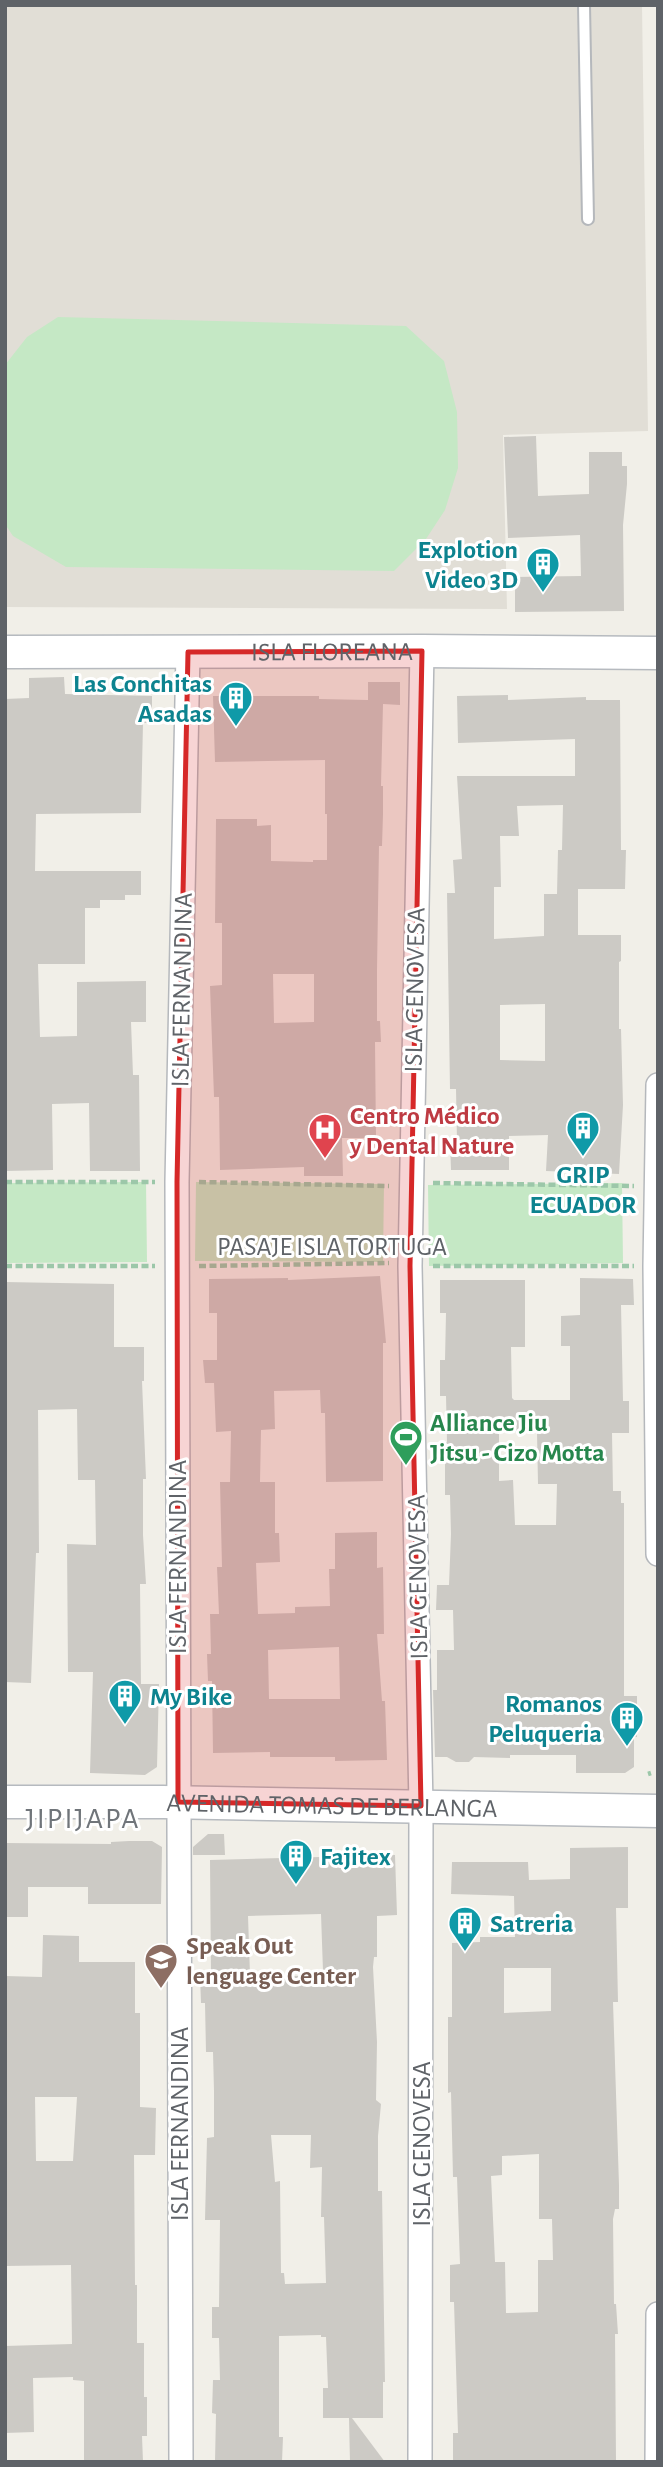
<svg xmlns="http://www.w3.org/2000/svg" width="663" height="2467" viewBox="0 0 663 2467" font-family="'Alegreya Sans',sans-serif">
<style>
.education{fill:#e1ded6}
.green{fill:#c5e8c5}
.building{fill:#cccac5;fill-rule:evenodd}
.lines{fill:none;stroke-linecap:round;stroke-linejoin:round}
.lane-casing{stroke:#b5b8bc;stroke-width:14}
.street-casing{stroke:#b5b8bc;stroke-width:26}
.secondary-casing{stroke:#b6babf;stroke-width:35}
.path{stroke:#9cc7a9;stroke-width:4.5;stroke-dasharray:7 3.5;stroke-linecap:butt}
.lane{stroke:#fff;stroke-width:10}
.street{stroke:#fff;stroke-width:23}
.secondary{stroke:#fff;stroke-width:32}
.marked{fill:#d62828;fill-opacity:0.2;stroke:#d62828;stroke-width:5;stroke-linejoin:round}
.labels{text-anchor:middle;stroke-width:6;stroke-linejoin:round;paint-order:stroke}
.culture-label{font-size:26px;font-weight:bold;fill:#0d838f;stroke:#fff;text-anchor:end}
.street-label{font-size:26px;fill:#5f6368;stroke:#fff}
.health-label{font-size:26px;font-weight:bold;fill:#be3a42;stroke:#fff;text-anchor:start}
.leisure-label{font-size:26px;font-weight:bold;fill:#27864d;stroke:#fff;text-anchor:start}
.education-label{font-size:26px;font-weight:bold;fill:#785e54;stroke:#fff;text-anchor:start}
.quarter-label{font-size:30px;letter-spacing:2px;fill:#70757a;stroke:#fff}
</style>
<rect width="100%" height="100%" fill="#f1efe8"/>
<!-- education -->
<path class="education" d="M5,5H642L648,431L503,435L507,609L5,607Z"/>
<!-- green -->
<path class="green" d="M58,317L406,326L444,361L457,412L458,468L445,510L426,539L394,571L66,567L13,536L5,524V365L27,337Z
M146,1182L147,1262L5,1263V1183Z
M196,1182L384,1184L383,1262L195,1261Z
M622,1183L623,1263L429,1266L428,1185Z"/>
<!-- building -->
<path class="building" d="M536,436L538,496L589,494V452H622V466H627V484L623,525L624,611L515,612V577L581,576L580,535L508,538L504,437Z
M64,677L65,694L152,696V723H143L141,813L36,814L35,871H141V895H125V900H100V908H85V964H38L40,1037L77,1036V982L146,981V1022H131L133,1075H139L140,1171H90L89,1103L52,1104L53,1170L5,1171V699L29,698V678Z
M368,682H400V705L383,704L381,786H383V814L382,846H379L377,970V1021H380L381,1042H375L376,1138H342L343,1176H304V1167L220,1170L219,1097H214L210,986L222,985V923H215L216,819H257V826L271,825V861L313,862V860H327V814H325V760L215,762L213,696H319V699L368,700ZM273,974H314V1022L274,1023Z
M508,695V700L586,697V700H620L621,850H626L625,889H578V935H621V961L619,962V1029H621L623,1105L619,1174L546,1171L548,1135L509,1136V1170H451L450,1142H457L456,1089H450L447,893H455L453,860L462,859L457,776H575V739L458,743L457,696ZM563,805L562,850H558L557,894H544V936L494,939V887H501L500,836H519L517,806ZM545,1004V1061L500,1060V1005Z
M380,1276L386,1343H383V1481L326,1482L325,1413H321L320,1390L274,1391L275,1429L261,1430L260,1482H275V1533H279L280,1562L256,1563L258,1614L295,1613V1607L330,1606L329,1569H335V1533L377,1532V1568L383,1567L384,1634H377L382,1701H385L387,1760L335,1761V1757H270V1752L213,1753L212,1681H208L207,1654H211L210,1614H219L217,1567H222L220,1482H230L231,1431L216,1432L214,1383H205L203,1360H217V1313H209V1279L288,1278V1280ZM339,1647L340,1699H269L268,1650Z
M580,1278L633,1279L634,1305H621L623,1401H629V1433H612L613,1491H621V1503H624V1696H637V1737H634V1767L625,1773H576V1755H510V1758L474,1757L469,1762H456L447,1757H435L433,1690H437V1650H454L453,1610H436L437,1585H449L451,1534L450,1495H445V1442H447L446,1396H440V1360H445L446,1313H440V1280H525V1347H511L512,1398L514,1400H570V1346H561V1316L580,1315ZM499,1432H537L538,1484H557L556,1525H515L513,1480L499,1481Z
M5,1282L114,1284V1347H144V1381H142L146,1479H143V1535L146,1584H140L141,1684H159L157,1767L145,1775L90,1773L93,1672H68L67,1544L96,1545L95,1480H78L77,1409L38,1410L39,1553H36L31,1683L5,1682Z
M208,1834H224L225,1855H193V1847Z
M129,1841H152L162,1847L161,1904H88V1887H28V1917H5V1843L111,1844V1842Z
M628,1847V1908H616L618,2002H613L619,2185V2209H615L613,2219L614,2304H616L618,2334H615L616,2462H453V2433H458L454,2302H450V2265L460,2264L457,2177H453L451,2092L448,2093V2017H452V1943L480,1942V1937H515L514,1896L451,1894L452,1862H528L529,1880L570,1879V1848ZM504,1968H551V2011L504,2013ZM539,2154V2219H552L553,2260H538V2312L506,2313L505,2262H495L491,2176L502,2175V2156Z
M395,1855L397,1915L377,1916V1957H374L373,1967L377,2042L376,2100L381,2104L378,2136V2191H382L385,2382H383V2418H352L385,2462H350L349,2418H323V2388H328L326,2337H321V2335L279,2336V2437H283L282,2462H215L216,2414L212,2413L213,2380H220L219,2338H212V2307H219L220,2220H205L207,2138L214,2137V2091L213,2052H206L205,2003H201L200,1975H211L210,1860ZM321,1914L323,1971H299V1976L250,1975L248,1916ZM271,2135H311L310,2168L322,2167L321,2217H324L326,2283L285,2284L284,2273H281L280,2181L275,2182Z
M43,1935L79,1936V1962H135V2013H140V2107L156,2108L155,2155H134L135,2285H137V2343H144V2397H147V2436H142L143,2462H84V2381L73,2380V2377L33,2378L34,2432L5,2433V2346L72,2344L71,2265L5,2266V1976L42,1977ZM35,2097H77L73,2161H36Z"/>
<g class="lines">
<defs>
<path id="lane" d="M584,5L588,219"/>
<path id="street" d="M658,1085L655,1266L658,1554
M181,2462L177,1182L188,652
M420,2462L421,1806L410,1266L422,651
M657,2462L658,2314"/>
<g id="secondary">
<path id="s1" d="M5,652L422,651L658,653"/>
<path id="s2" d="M5,1802H163L658,1811"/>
</g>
</defs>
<!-- lane casing -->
<use href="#lane" class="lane-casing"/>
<!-- street casing -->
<use href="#street" class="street-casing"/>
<!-- secondary casing -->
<use href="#secondary" class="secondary-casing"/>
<!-- path -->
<path class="path" d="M5,1182H155
M199,1182L389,1186
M433,1183L634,1186
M5,1266H155
M199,1266L389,1263
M433,1266H634
M648,1774L651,1773"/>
<!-- lane -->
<use href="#lane" class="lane"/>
<!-- street -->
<use href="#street" class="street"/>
<!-- secondary -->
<use href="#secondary" class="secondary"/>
</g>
<!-- marked area -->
<path class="marked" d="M422,651L410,1266L421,1806L178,1802L177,1182L188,652Z"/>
<!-- icons -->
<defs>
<symbol id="building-pin" viewBox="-11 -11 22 30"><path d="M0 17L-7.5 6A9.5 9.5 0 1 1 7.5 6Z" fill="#0f9aa8" stroke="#fff"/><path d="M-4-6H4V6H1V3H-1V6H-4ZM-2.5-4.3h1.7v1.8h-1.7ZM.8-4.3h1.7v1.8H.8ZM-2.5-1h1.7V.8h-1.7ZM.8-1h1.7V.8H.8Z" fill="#fff"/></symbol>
<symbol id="hospital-pin" viewBox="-11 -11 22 30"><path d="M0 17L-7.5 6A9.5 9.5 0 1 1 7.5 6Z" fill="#e0444e" stroke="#fff"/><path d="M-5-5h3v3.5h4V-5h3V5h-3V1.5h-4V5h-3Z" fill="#fff"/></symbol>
<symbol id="stadium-pin" viewBox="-11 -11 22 30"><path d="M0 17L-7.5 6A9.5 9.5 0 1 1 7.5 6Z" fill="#2e9e5b" stroke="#fff"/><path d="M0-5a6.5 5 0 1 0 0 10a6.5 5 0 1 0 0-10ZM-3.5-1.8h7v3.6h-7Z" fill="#fff"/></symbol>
<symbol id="school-pin" viewBox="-11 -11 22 30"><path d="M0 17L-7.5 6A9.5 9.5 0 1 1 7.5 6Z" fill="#8d6e63" stroke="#fff"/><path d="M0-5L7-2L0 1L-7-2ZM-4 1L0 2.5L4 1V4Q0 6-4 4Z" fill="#fff"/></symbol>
</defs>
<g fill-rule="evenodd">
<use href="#building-pin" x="524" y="545" width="38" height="52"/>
<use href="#building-pin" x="217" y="679" width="38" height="52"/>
<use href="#building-pin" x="564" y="1109" width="38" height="52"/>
<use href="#hospital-pin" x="306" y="1111" width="38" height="52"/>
<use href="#stadium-pin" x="387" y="1418" width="38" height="52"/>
<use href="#building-pin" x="106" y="1677" width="38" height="52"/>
<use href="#building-pin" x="608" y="1699" width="38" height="52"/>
<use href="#building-pin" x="277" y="1837" width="38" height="52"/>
<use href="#building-pin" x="446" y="1904" width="38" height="52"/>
<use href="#school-pin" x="142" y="1941" width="38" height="52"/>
</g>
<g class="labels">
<!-- culture labels -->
<g class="culture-label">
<text x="518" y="558">Explotion<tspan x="518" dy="30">Video 3D</tspan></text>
<text x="212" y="692">Las Conchitas<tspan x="212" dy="30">Asadas</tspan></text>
<text x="583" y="1183" text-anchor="middle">GRIP<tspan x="583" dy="30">ECUADOR</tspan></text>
<text x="150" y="1705" text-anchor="start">My Bike</text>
<text x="602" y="1712">Romanos<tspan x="602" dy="30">Peluqueria</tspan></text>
<text x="320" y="1865" text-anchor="start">Fajitex</text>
<text x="490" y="1932" text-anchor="start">Satreria</text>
</g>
<!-- street labels -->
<g class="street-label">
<text dy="9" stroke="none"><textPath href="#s1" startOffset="327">ISLA FLOREANA</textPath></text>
<text transform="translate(181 990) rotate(-89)" y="9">ISLA FERNANDINA</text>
<text transform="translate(414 990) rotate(-89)" y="9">ISLA GENOVESA</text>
<text x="332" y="1255">PASAJE ISLA TORTUGA</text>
<text transform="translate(177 1557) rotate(-90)" y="9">ISLA FERNANDINA</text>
<text transform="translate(417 1577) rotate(-91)" y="9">ISLA GENOVESA</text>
<text dy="9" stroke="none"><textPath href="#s2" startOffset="327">AVENIDA TOMAS DE BERLANGA</textPath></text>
<text transform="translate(179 2124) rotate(-90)" y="9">ISLA FERNANDINA</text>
<text transform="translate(421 2144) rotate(-90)" y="9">ISLA GENOVESA</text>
</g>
<!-- health labels -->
<g class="health-label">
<text x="350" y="1124">Centro Médico<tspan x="350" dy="30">y Dental Nature</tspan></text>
</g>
<!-- leisure labels -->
<g class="leisure-label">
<text x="430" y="1431">Alliance Jiu<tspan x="430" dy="30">Jitsu - Cizo Motta</tspan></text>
</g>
<!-- education labels -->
<g class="education-label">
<text x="186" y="1954">Speak Out<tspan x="186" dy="30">lenguage Center</tspan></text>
</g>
<!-- quarter labels -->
<g class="quarter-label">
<text x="83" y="1828">JIPIJAPA</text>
</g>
</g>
<!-- border -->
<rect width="663" height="2467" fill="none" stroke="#5f6368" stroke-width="14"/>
</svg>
